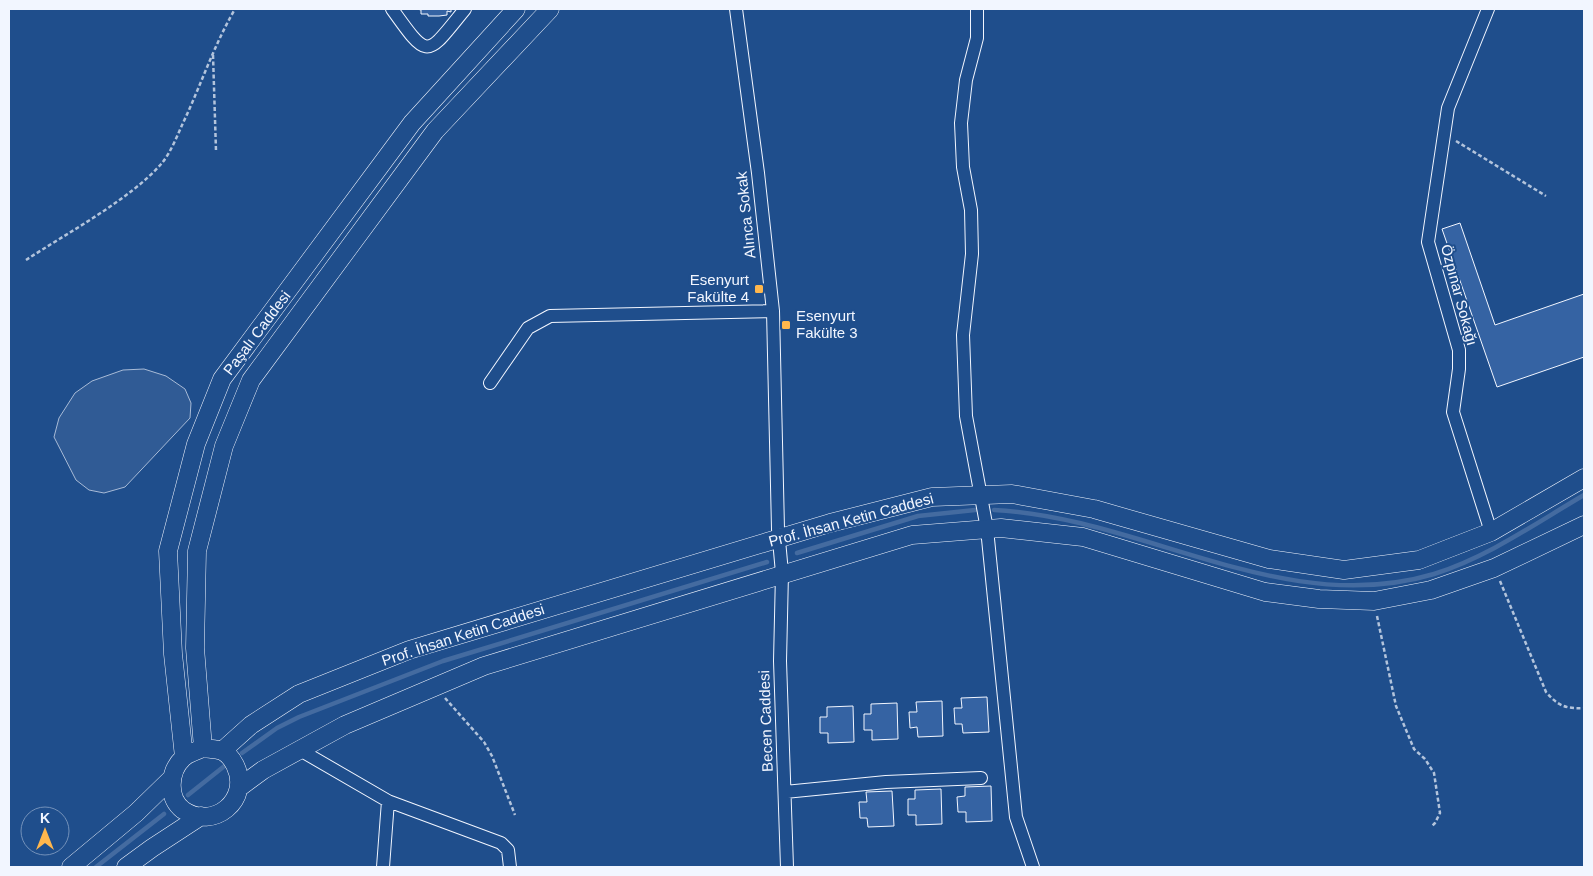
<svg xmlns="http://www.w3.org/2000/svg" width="1593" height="876" viewBox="0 0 1593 876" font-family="Helvetica,sans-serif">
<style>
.built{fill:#305b95;stroke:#a8bbd7}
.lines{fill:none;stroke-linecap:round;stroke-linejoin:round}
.stream{stroke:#446ba0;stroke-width:4.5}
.building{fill:#3563a3;stroke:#f2f6ff}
.street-casing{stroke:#f2f6ff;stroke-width:14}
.secondary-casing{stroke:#f2f6ff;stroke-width:19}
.path{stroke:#b3c4dc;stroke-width:2.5;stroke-dasharray:4 2.5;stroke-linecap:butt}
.street{stroke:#1f4e8c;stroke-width:12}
.secondary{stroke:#1f4e8c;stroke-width:18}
.poi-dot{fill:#ffb74d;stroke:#1f4e8c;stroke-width:2}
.labels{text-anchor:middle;stroke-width:4;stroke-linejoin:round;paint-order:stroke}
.street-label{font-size:15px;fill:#f2f6ff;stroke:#1f4e8c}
.poi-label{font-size:15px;fill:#f2f6ff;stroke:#1f4e8c;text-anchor:end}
</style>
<rect width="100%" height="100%" fill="#1f4e8c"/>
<!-- built -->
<path class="built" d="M144,369L166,376L185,389L191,403L190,418L125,487L104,493L89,490L76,480L54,437L59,418L75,393L92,381L123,370Z"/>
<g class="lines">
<!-- stream -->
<path class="stream" d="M994,510C1142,517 1284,619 1434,574C1488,557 1536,523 1584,495
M797,553L918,516L975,510
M242,753L277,728L299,717L443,661L767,562
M188,795L227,764
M96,867L164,814"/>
</g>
<!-- building -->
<path class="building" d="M417,9H451V12L447,11V15L439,16H428V14H421V10Z
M1460,223L1495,325L1584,294V357L1497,387L1442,229Z
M987,697L989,732L963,733L962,724H955L954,708H962L961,698Z
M942,701L943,736L918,737L917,727L910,728L909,712H917L916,702Z
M897,703L898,739L872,740V730H864V714H871V704Z
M853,706L854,742L828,743V733H820V717H827V707Z
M991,786L992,821L966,822V812H958L957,797L965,796V787Z
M941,789L942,824L916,825V815H908V799H915V790Z
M892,791L894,826L868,827L867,818H860L859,802H867L866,792Z"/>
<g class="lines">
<defs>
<path id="street" d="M392,9C429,61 426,57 465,9
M736,9L758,173L773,311L778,529L782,573L780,661L787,867
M977,9V38L966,80L961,123L963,167L971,210L972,254L963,335L966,416L987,529L1016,817L1033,867
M1488,9L1448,108L1428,242L1459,350V369L1453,412L1491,532
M490,383L528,328L550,316L773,311
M300,750L388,801L501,843L508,850L510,867
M785,792L886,782L981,778
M383,867L388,801"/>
<path id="secondary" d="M203,748L195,648L197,551L224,446L251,380L435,131L550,9
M203,748C209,749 217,749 222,751C229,754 232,759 235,765C252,800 213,831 183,810C167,798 169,771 183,758C188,753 197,751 203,748Z
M222,751L251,725L299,694L409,650L830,523L932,497L1012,494L1094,509L1269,559L1344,570L1419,560L1491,532L1584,478
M184,757L173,654L168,551L196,444L222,379L412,123L516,9
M240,787L263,770L345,725L484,666L912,535L1001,528L1083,537L1265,592L1319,599L1374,601L1431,590L1494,568L1584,525
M71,867L136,813L172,778
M126,867L152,848L201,816"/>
</defs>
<!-- street casing -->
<use href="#street" class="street-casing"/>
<!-- secondary casing -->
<use href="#secondary" class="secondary-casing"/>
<!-- path -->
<path class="path" d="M213,55L216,151
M1456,141L1546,196
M26,260C67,233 131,199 162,163C171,152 177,136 183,123C201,85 214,45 235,9
M1500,581L1546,692C1558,706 1566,709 1584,708
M1377,616L1396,706L1414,749L1425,759L1434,773L1440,813L1435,823L1431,827
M445,698L484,742L492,756L515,815"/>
<!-- street -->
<use href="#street" class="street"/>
<!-- secondary -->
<use href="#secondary" class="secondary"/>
</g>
<!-- markers -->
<g class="poi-dot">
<rect x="754" y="284" width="10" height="10" rx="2.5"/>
<rect x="781" y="320" width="10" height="10" rx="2.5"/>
</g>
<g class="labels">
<!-- street labels -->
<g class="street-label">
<text transform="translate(746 215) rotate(-96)" y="5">Alınca Sokak</text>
<text transform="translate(1459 295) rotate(75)" y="5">Özpınar Sokağı</text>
<text transform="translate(257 333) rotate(-53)" y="5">Paşalı Caddesi</text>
<text transform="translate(851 520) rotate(-15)" y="5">Prof. İhsan Ketin Caddesi</text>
<text transform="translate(463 635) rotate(-18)" y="5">Prof. İhsan Ketin Caddesi</text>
<text transform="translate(766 721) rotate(-92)" y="5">Becen Caddesi</text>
</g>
<!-- poi labels -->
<g class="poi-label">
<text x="749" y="285">Esenyurt<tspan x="749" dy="17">Fakülte 4</tspan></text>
<text x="796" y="321" text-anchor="start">Esenyurt<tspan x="796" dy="17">Fakülte 3</tspan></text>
</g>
</g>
<!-- border -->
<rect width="1593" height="876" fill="none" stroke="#f2f6ff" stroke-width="20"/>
<!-- north arrow -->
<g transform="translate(45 831)"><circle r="24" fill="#1f4e8c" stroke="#7391ba"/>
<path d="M0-4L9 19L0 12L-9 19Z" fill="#ffb74d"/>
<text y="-8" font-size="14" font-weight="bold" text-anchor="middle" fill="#f2f6ff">K</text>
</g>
</svg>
